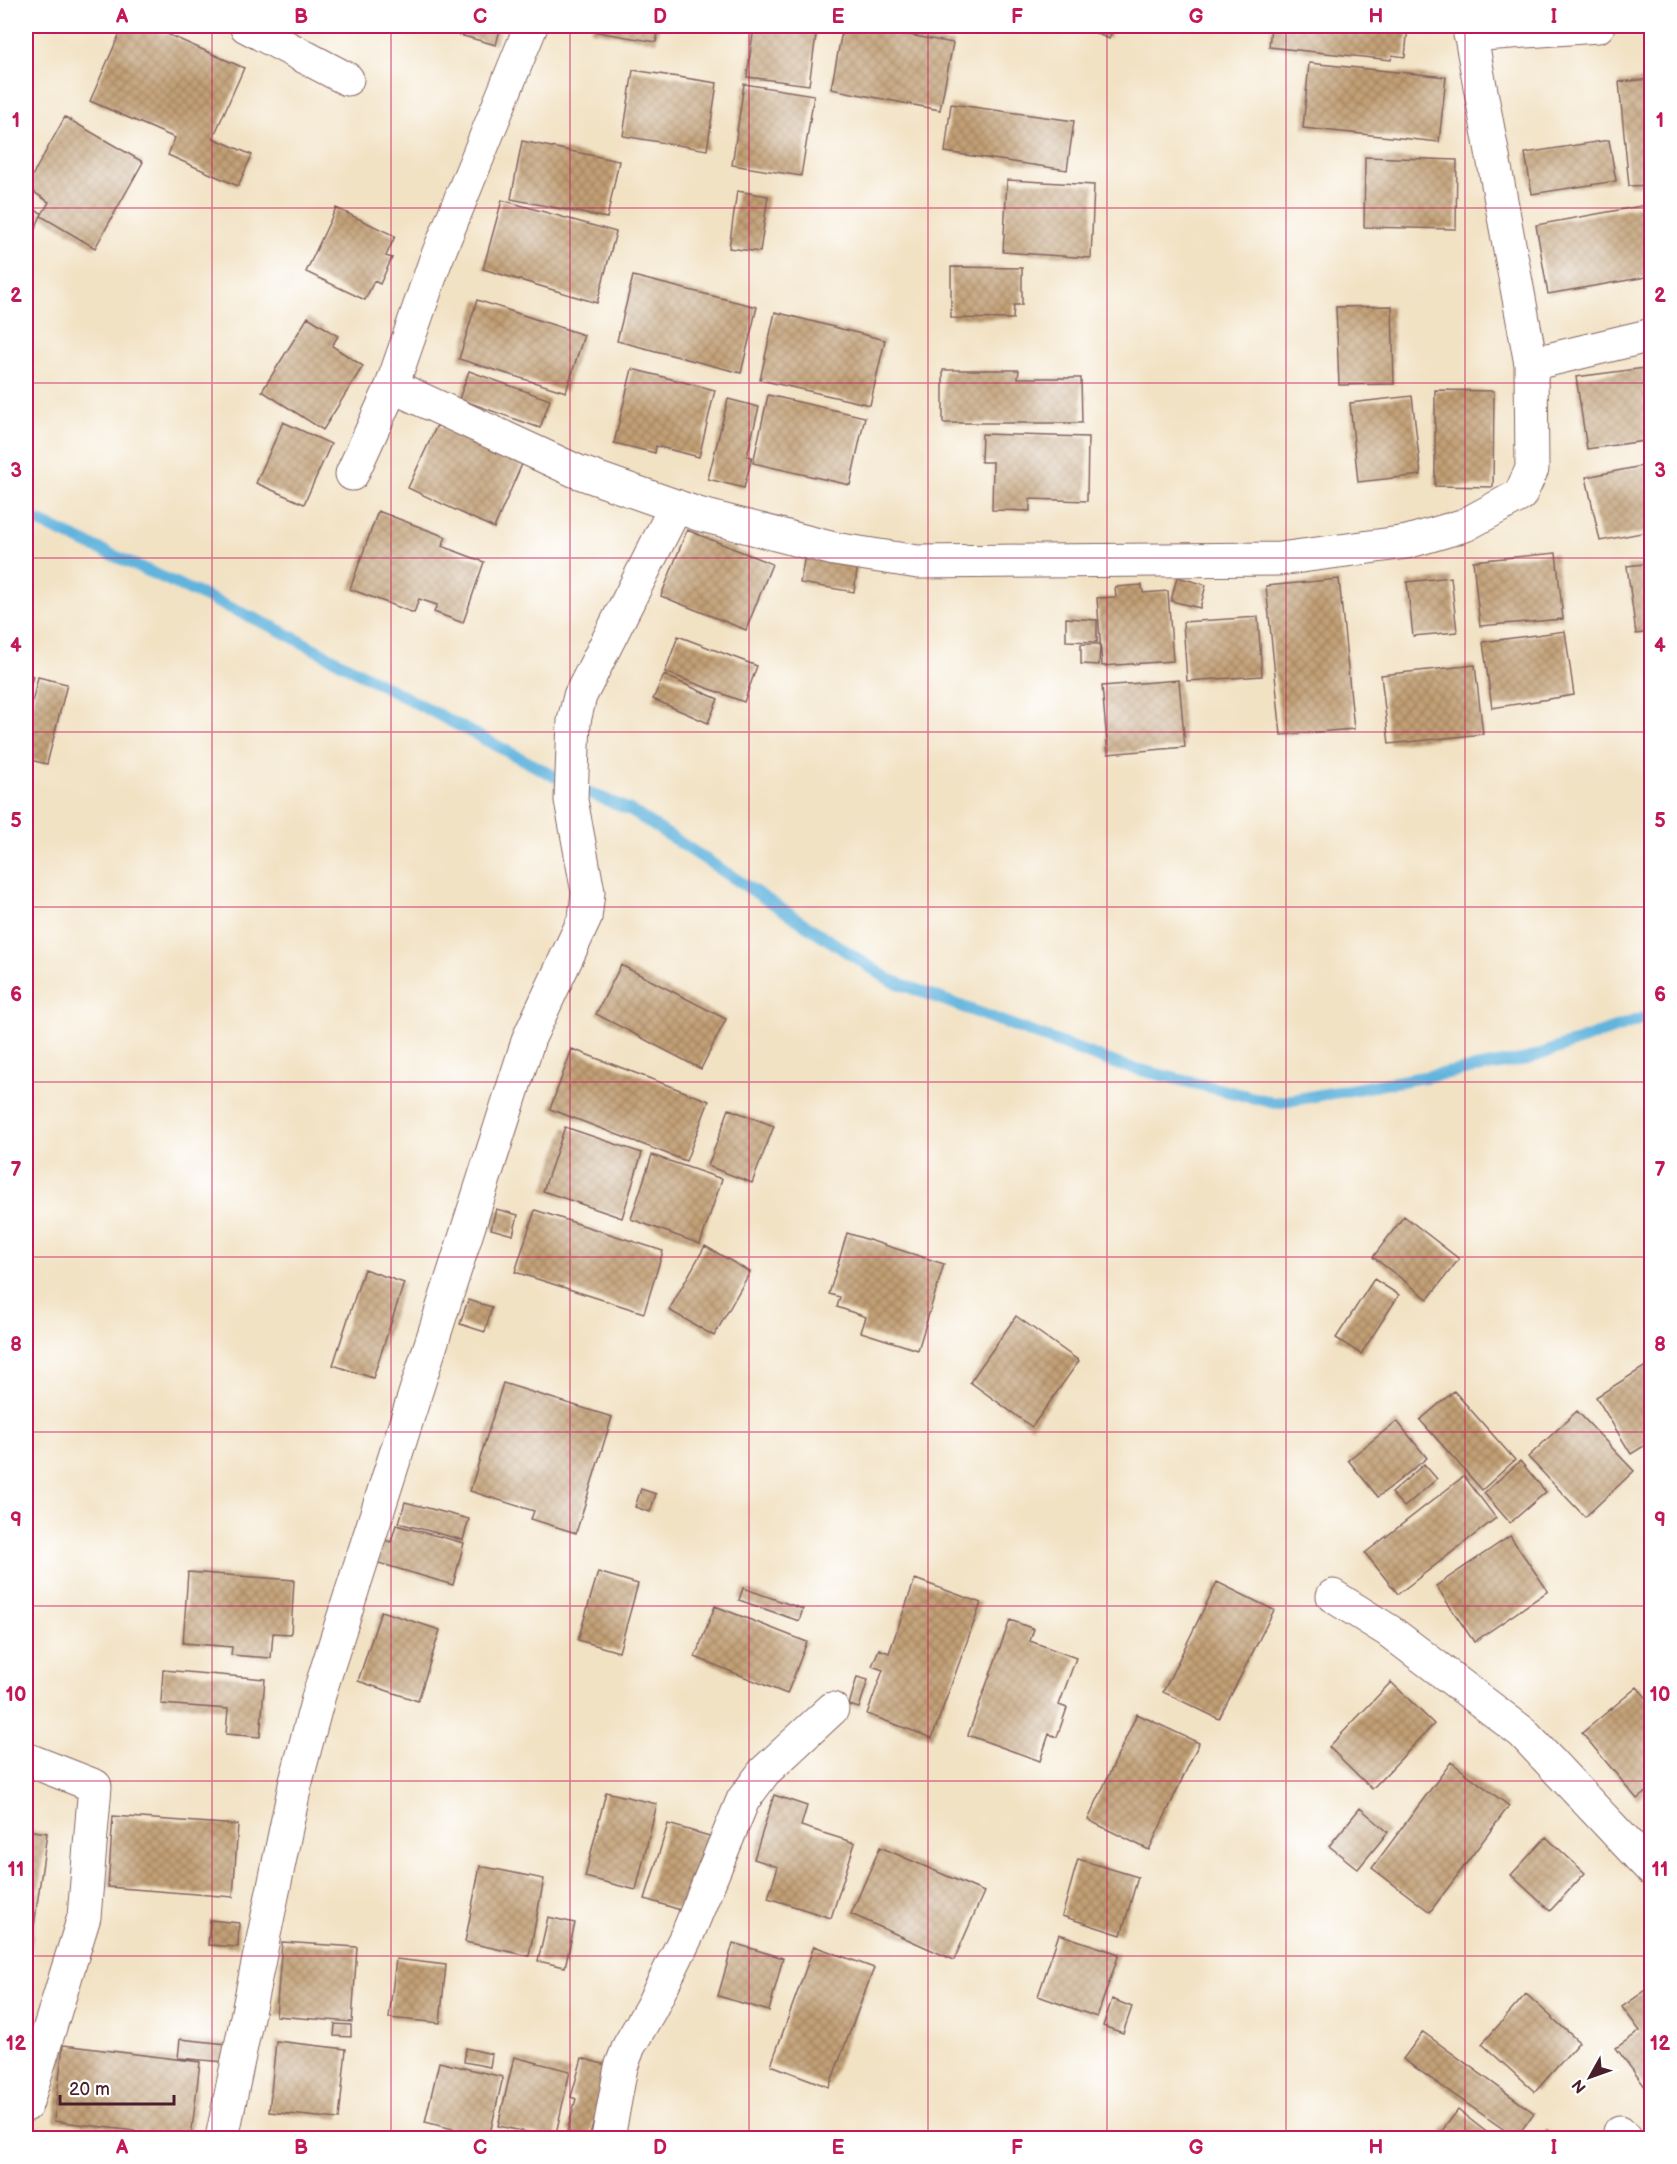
<svg xmlns="http://www.w3.org/2000/svg" width="1677" height="2164" viewBox="0 0 1677 2164" font-family="'Balsamiq Sans',sans-serif">
<style>
.lines{fill:none;stroke-linecap:round;stroke-linejoin:round}
.stream{stroke:#62b4dd;stroke-width:12}
.building{fill:url(#building-cross-hatch)}
.minor-casing{stroke:#856361;stroke-width:35}
.minor{stroke:#fff;stroke-width:33}
.grid{fill:none;stroke:#c2185b;stroke-width:1.5;stroke-opacity:0.55}
.neatline{fill:none;stroke:#c2185b;stroke-width:2}
.grid-label{font-size:20px;text-anchor:middle;font-weight:bold;fill:#c2185b}
</style>
<defs>
<pattern id="building-cross-hatch" width="8" height="8" patternUnits="userSpaceOnUse" patternTransform="scale(1.5)"><rect width="8" height="8" fill="#c2a076"/><path d="M0 0l8 8M0 8l8-8" fill="none" stroke="#a08261"/></pattern>
</defs>
<rect width="100%" height="100%" fill="#fff"/>
<filter id="ink" filterUnits="userSpaceOnUse"><feTurbulence type="fractalNoise" baseFrequency=".0167" numOctaves="2"/><feDisplacementMap in="SourceGraphic" scale="12" xChannelSelector="R" yChannelSelector="G"/><feConvolveMatrix kernelMatrix="1 2 1 2 8 2 1 2 1" color-interpolation-filters="sRGB"/></filter>
<filter id="wash" filterUnits="userSpaceOnUse"><feTurbulence type="fractalNoise" baseFrequency=".008" numOctaves="4" result="noise"/><feDisplacementMap in="SourceGraphic" scale="24" xChannelSelector="R" yChannelSelector="G"/><feGaussianBlur stdDeviation="1.35" result="paint"/><feColorMatrix in="noise" values="0 0 0 0 0 0 0 0 0 0 0 0 0 0 0 0 0 1.4 0 .05"/><feComposite in="paint" operator="in"/></filter>
<g filter="url(#wash)">
<rect width="100%" height="100%" fill="#f2e2c4"/>
<g class="lines">
<!-- stream -->
<path class="stream" d="M26,516L275,628L569,784L630,810L890,980L1120,1065L1275,1103L1527,1059L1652,1015"/>
</g>
<g id="blocks">
<!-- building -->
<path class="building" d="M123,26H149L244,68L213,138L252,155L238,186L168,155L175,138L90,101Z
M427,26H501L496,45Z
M592,26H660L656,42L591,31Z
M754,26H801L817,28L809,85L747,77Z
M843,26H860L953,43L940,110L831,89Z
M1079,26H1114L1109,39Z
M1271,26H1408L1405,57L1392,55L1391,60L1269,47Z
M1309,63L1446,77L1439,142L1303,128Z
M633,70L717,83L707,150L623,136Z
M1652,79V185L1629,186L1619,82Z
M744,84L814,95L801,176L732,165Z
M951,104L1074,121L1067,170L945,152Z
M65,117L143,162L95,248L41,216L49,202L26,187Z
M1609,140L1616,181L1532,194L1525,153Z
M522,141L619,161L607,218L511,199Z
M1365,157L1457,160L1456,229L1364,227Z
M1007,180L1094,185L1091,258L1003,252Z
M737,191L768,196L760,252L729,248Z
M502,200L616,232L597,303L483,269Z
M1652,204V276L1548,294L1536,225Z
M26,207L42,213L33,234L26,231Z
M336,208L395,236L386,256L392,258L380,284L374,281L365,300L306,272Z
M951,267L1022,268V305H1014L1013,319L951,318Z
M633,276L757,307L741,373L617,341Z
M477,300L584,335L566,392L459,359Z
M1392,306L1394,384L1339,385L1336,307Z
M775,312L885,340L870,405L760,380Z
M308,317L338,336L332,346L363,366L323,430L262,391Z
M1652,367V440L1587,449L1576,377Z
M632,369L715,390L699,457L656,446L655,453L614,443Z
M943,370H1019L1018,378H1081L1082,423H943Z
M469,371L550,400L540,428L459,399Z
M1435,390L1494,391L1493,487L1435,486Z
M768,395L865,417L850,485L753,463Z
M1412,396L1421,475L1358,482L1350,403Z
M728,399L759,407L747,456L752,457L744,488L708,479Z
M283,422L331,444L304,504L256,483Z
M437,425L522,464L494,528L408,488Z
M982,434L1088,437L1087,501L1030,499V511L992,510L993,462H981Z
M1652,464V531L1600,541L1586,477Z
M378,511L446,537L442,546L484,562L463,623L434,612L437,605L419,599L414,613L350,589Z
M687,530L772,564L746,630L661,596Z
M1556,553L1563,619L1480,626L1473,561Z
M805,555L858,564L854,592L800,583Z
M1652,563V632L1636,634L1627,566Z
M1177,577L1206,585L1200,608L1171,601Z
M1451,577L1457,632L1413,636L1407,582Z
M1339,579L1354,729L1281,735L1266,586Z
M1142,585L1143,593L1168,591L1173,661L1102,666L1097,598L1116,597L1115,587Z
M1258,617L1262,676L1187,681L1183,622Z
M1066,618L1097,620V642L1066,641Z
M1565,631L1574,695L1492,708L1483,642Z
M678,636L757,666L744,702L665,672Z
M1081,644H1100L1099,665L1081,664Z
M1475,665L1483,734L1389,744L1381,675Z
M26,674L33,676L26,700Z
M664,675L718,699L708,723L653,699Z
M38,677L67,684L47,764L26,759V729Z
M1179,680L1185,747L1108,754L1102,686Z
M621,965L726,1019L701,1069L596,1014Z
M572,1049L709,1101L686,1161L550,1109Z
M729,1109L774,1126L752,1183L708,1166Z
M565,1127L642,1153L622,1218L543,1191Z
M652,1155L722,1179L700,1244L631,1219Z
M496,1209L518,1215L513,1235L491,1229Z
M535,1210L663,1251L644,1313L515,1272Z
M1404,1216L1459,1259L1428,1299L1373,1257Z
M847,1233L944,1264L918,1350L861,1332L866,1317L837,1307L840,1297L829,1294Z
M705,1246L750,1272L714,1336L669,1310Z
M364,1269L404,1283L373,1378L333,1365Z
M1374,1279L1399,1295L1361,1354L1336,1338Z
M468,1300L492,1307L485,1332L460,1324Z
M1016,1316L1079,1361L1032,1427L970,1382Z
M1652,1362V1441L1631,1454L1596,1397Z
M503,1383L612,1417L576,1533L531,1519L534,1511L470,1491Z
M1454,1391L1515,1460L1482,1490L1420,1420Z
M1577,1411L1634,1471L1585,1517L1528,1457Z
M1397,1421L1427,1458L1378,1497L1348,1460Z
M1520,1461L1546,1492L1510,1523L1484,1493Z
M1424,1464L1437,1479L1404,1507L1391,1493Z
M1464,1476L1496,1518L1398,1594L1365,1553Z
M641,1489L656,1494L650,1512L635,1507Z
M405,1502L469,1519L463,1540L399,1523Z
M396,1525L464,1543L453,1585L372,1561L378,1538L391,1542Z
M1510,1536L1548,1591L1474,1642L1436,1586Z
M188,1572L294,1580L291,1634L273,1633L271,1658L231,1655L232,1647L183,1643Z
M598,1572L638,1584L619,1652L578,1640Z
M915,1579L981,1603L932,1738L867,1714L883,1670L872,1666L879,1649L889,1653Z
M1217,1582L1274,1610L1219,1719L1163,1692Z
M743,1588L803,1609L799,1621L739,1600Z
M715,1606L807,1642L787,1694L695,1657Z
M381,1611L440,1630L418,1701L358,1681Z
M1010,1620L1034,1629L1030,1641L1076,1658L1059,1705L1067,1708L1057,1737L1049,1734L1040,1761L968,1735Z
M163,1670L265,1679L260,1737L226,1734L228,1709L161,1704Z
M857,1677L868,1680L859,1708L849,1705Z
M1391,1682L1434,1724L1372,1789L1329,1747Z
M1637,1687L1652,1704V1787L1637,1799L1582,1733Z
M1137,1714L1199,1743L1149,1850L1088,1820Z
M1451,1762L1509,1806L1430,1912L1372,1868Z
M606,1792L657,1804L636,1890L585,1877Z
M774,1795L807,1806L801,1826L855,1843L831,1918L768,1898L778,1867L754,1859Z
M1360,1808L1388,1832L1358,1869L1329,1846Z
M113,1816L238,1825L233,1897L108,1887Z
M668,1824L713,1837L690,1913L645,1899Z
M26,1830L47,1833L31,1948L26,1947Z
M1546,1837L1585,1873L1550,1911L1511,1875Z
M880,1847L984,1892L954,1960L851,1914Z
M1078,1859L1138,1877L1121,1935L1062,1916Z
M480,1866L544,1879L529,1956L465,1942Z
M548,1917L575,1923L565,1967L538,1961Z
M210,1920L239,1923L238,1947L208,1945Z
M1059,1934L1119,1954L1097,2017L1038,1996Z
M282,1942L357,1947L352,2022L276,2016Z
M733,1943L783,1958L769,2011L718,1996Z
M814,1946L874,1968L829,2087L771,2065Z
M396,1959L446,1965L440,2023L389,2018Z
M1652,1986V2096L1616,2048L1640,2031L1622,2007Z
M1526,1994L1579,2042L1535,2092L1482,2044Z
M1112,1999L1132,2007L1123,2033L1103,2026Z
M335,2024L351,2025V2037L334,2036Z
M1423,2032L1534,2113L1516,2138L1403,2059Z
M180,2039L227,2044L225,2062L178,2058Z
M276,2041L346,2049L339,2119L269,2112Z
M63,2045L200,2062L191,2138L54,2121Z
M466,2048L492,2054L490,2067L464,2062Z
M514,2057L570,2071L555,2138L498,2126Z
M582,2058L609,2066L589,2138L567,2131L576,2099L571,2097Z
M439,2062L503,2077L489,2138L425,2122Z
M1458,2110L1494,2138H1449L1441,2132Z
M1547,2130L1555,2138H1539Z
M639,2131L659,2138H637Z"/>
</g>
</g>
<g filter="url(#ink)">
<use href="#blocks" fill-opacity="0" stroke="#856361" stroke-width="1.5"/>
<g class="lines">
<defs>
<path id="minor" d="M246,26L347,79
M1470,35L1598,26
M1531,364L1652,335
M392,386L576,471L698,514L834,549L918,562L1279,559L1407,542L1465,525L1520,495L1532,469L1531,364L1469,26
M352,474L392,386L435,262L531,26
M1333,1596L1389,1631L1522,1732L1652,1870
M26,1759L95,1786L84,1917L26,2105
M1620,2132L1626,2138
M222,2138L295,1785L320,1691L529,1038L585,918L588,892L571,800L574,721L580,696L676,506
M608,2138L621,2067L629,2046L651,2008L688,1933L743,1800L764,1772L832,1709"/>
</defs>
<!-- minor casing -->
<use href="#minor" class="minor-casing"/>
<!-- minor -->
<use href="#minor" class="minor"/>
</g>
</g>
<!-- grid -->
<path class="grid" d="M212,26V2138M391,26V2138M570,26V2138M749,26V2138M928,26V2138M1107,26V2138M1286,26V2138M1465,26V2138M26,208H1652M26,383H1652M26,558H1652M26,732H1652M26,907H1652M26,1082H1652M26,1257H1652M26,1432H1652M26,1606H1652M26,1781H1652M26,1956H1652"/>
<!-- margin -->
<rect width="1677" height="2164" fill="none" stroke="#fff" stroke-width="66"/>
<!-- north arrow -->
<g transform="translate(1590 2077) rotate(230)" stroke="#ffffff" stroke-width="4.5" paint-order="stroke">
<path d="M0-4.5L10 22L0 15L-10 22Z" fill="#4a1f2b"/>
<text y="-9" font-size="16" font-weight="bold" text-anchor="middle" fill="#4a1f2b">N</text>
</g>
<!-- scale -->
<path d="M60 2095v9h114v-9" fill="none" stroke="#4a1f2b" stroke-width="3"/>
<text x="69" y="2095" font-size="18" fill="#4a1f2b" stroke="#ffffff" stroke-width="4.5" paint-order="stroke">20 m</text>
<rect x="33" y="33" width="1611" height="2098" class="neatline"/>
<g class="grid-label">
<text x="122" y="23">A</text>
<text x="301" y="23">B</text>
<text x="480" y="23">C</text>
<text x="660" y="23">D</text>
<text x="838" y="23">E</text>
<text x="1017" y="23">F</text>
<text x="1196" y="23">G</text>
<text x="1376" y="23">H</text>
<text x="1554" y="23">I</text>
<text x="16" y="127">1</text>
<text x="1660" y="127">1</text>
<text x="16" y="302">2</text>
<text x="1660" y="302">2</text>
<text x="16" y="477">3</text>
<text x="1660" y="477">3</text>
<text x="16" y="652">4</text>
<text x="1660" y="652">4</text>
<text x="16" y="827">5</text>
<text x="1660" y="827">5</text>
<text x="16" y="1001">6</text>
<text x="1660" y="1001">6</text>
<text x="16" y="1176">7</text>
<text x="1660" y="1176">7</text>
<text x="16" y="1351">8</text>
<text x="1660" y="1351">8</text>
<text x="16" y="1526">9</text>
<text x="1660" y="1526">9</text>
<text x="16" y="1701">10</text>
<text x="1660" y="1701">10</text>
<text x="16" y="1876">11</text>
<text x="1660" y="1876">11</text>
<text x="16" y="2050">12</text>
<text x="1660" y="2050">12</text>
<text x="122" y="2154">A</text>
<text x="301" y="2154">B</text>
<text x="480" y="2154">C</text>
<text x="660" y="2154">D</text>
<text x="838" y="2154">E</text>
<text x="1017" y="2154">F</text>
<text x="1196" y="2154">G</text>
<text x="1376" y="2154">H</text>
<text x="1554" y="2154">I</text>
</g>
</svg>
